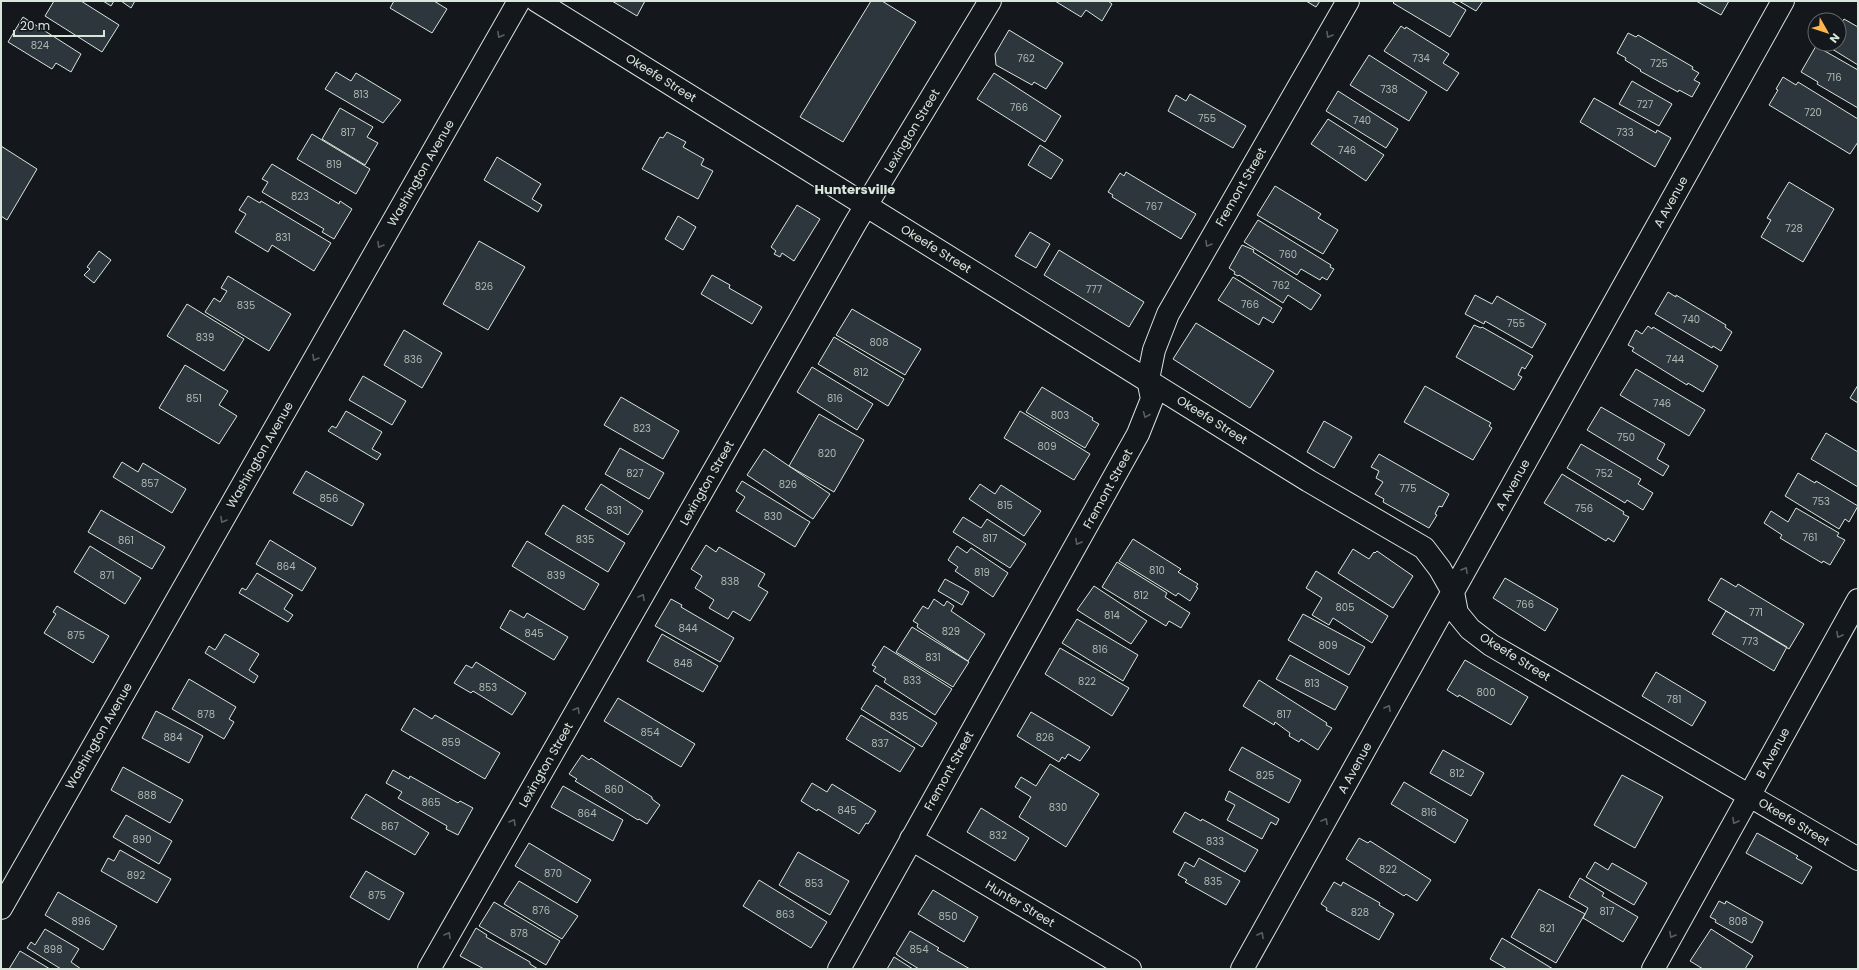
<svg xmlns="http://www.w3.org/2000/svg" width="1859" height="970" viewBox="0 0 1859 970" font-family="Poppins,sans-serif">
<style>
.building{fill:#2c363c;stroke:#d8e6dc}
.lines{fill:none;stroke-linecap:round;stroke-linejoin:round}
.street-casing{stroke:#d8e6dc;stroke-width:24}
.street{stroke:#14181c;stroke-width:22}
.oneway{stroke:#59605f}
.labels{text-anchor:middle;stroke-width:3;stroke-linejoin:round;paint-order:stroke}
.number-label{font-size:10px;fill:#adbab4}
.street-label{font-size:12px;fill:#d8e6dc;stroke:#14181c}
.neighbourhood-label{font-size:13px;font-weight:bold;fill:#d8e6dc;stroke:#14181c}
</style>
<rect width="100%" height="100%" fill="#14181c"/>
<!-- building -->
<path class="building" d="M54,1H81L119,25L102,52L45,16Z
M103,1H114L111,6Z
M121,1H135L131,8Z
M394,1H434L447,9L432,33L390,8Z
M612,1H645L637,16Z
M871,1H882L916,22L843,142L800,117Z
M1055,1H1108L1112,4L1102,21L1086,10L1081,17Z
M1306,1H1320L1316,7Z
M1395,1H1451L1466,10L1450,37L1393,3Z
M1459,1H1483L1476,11Z
M1696,1H1729L1721,15Z
M1834,16L1842,22L1844,19L1858,27V65L1824,44H1839V20H1831Z
M23,17L81,54L71,72L56,63L52,69L8,42Z
M1401,26L1405,29L1406,27L1449,54L1443,63L1459,73L1447,91L1384,51Z
M1009,30L1063,63L1046,89L1034,82L1032,85L996,65L995,54Z
M1628,33L1636,37L1638,35L1693,67L1692,69L1699,73L1694,80L1700,83L1692,97L1679,90L1678,92L1640,71L1641,70L1625,60L1626,58L1617,53Z
M1816,46L1858,70V108L1817,84L1818,82L1801,72Z
M1369,55L1427,92L1409,121L1350,85Z
M336,72L351,81L356,73L401,100L383,123L325,89Z
M994,73L1061,116L1045,142L977,99Z
M1783,77L1796,85L1798,82L1858,119V142L1850,154L1769,105L1778,90L1776,89Z
M1632,81L1672,104L1659,126L1619,104Z
M1338,91L1398,129L1386,148L1326,111Z
M1190,94L1246,126L1233,148L1168,111L1176,95L1186,101Z
M1594,98L1656,133L1657,130L1671,138L1655,167L1580,122Z
M340,108L373,127L367,137L378,143L365,165L322,139Z
M1328,119L1384,155L1366,181L1311,144Z
M667,132L686,142L683,147L704,159L701,165L713,171L698,199L642,169L660,137L663,138Z
M312,134L370,169L356,194L297,159Z
M1040,145L1063,160L1051,179L1028,165Z
M1,146L37,169L7,220L1,216Z
M497,157L541,184L532,199L542,205L538,212L484,180Z
M272,164L339,204L340,201L352,209L334,239L322,232L324,229L262,192L268,182L262,179Z
M1126,172L1196,214L1181,239L1112,197L1113,195L1108,192L1120,173L1124,176Z
M1789,182L1834,209L1803,262L1761,237L1771,220L1767,218Z
M1275,186L1321,214L1318,218L1338,230L1323,254L1257,215Z
M248,196L260,203L261,201L331,243L314,271L272,245L268,252L235,232L246,214L239,210Z
M797,205L820,219L794,261L782,253L780,257L774,254L776,251L771,247Z
M678,216L696,227L683,250L665,239Z
M1258,220L1331,265L1330,267L1334,269L1327,280L1322,277L1320,280L1301,269L1297,275L1244,242Z
M1030,232L1050,244L1036,268L1015,256Z
M479,241L525,267L488,330L443,304Z
M1242,245L1254,250L1253,252L1321,295L1311,310L1288,295L1283,303L1239,275L1238,276L1234,274L1235,272L1229,268Z
M1059,250L1144,302L1129,327L1044,275Z
M99,251L111,260L94,283L84,275L90,269L87,267Z
M712,275L730,285L729,288L762,307L752,324L701,294Z
M228,276L291,314L269,351L205,312L214,298L220,302L227,291L221,288Z
M1233,277L1282,308L1273,323L1263,317L1259,325L1218,300Z
M1668,292L1676,297V295L1726,325L1725,327L1732,332L1721,351L1713,346L1712,348L1655,314Z
M1475,295L1492,304L1497,296L1546,324L1532,348L1485,321L1484,324L1465,314Z
M187,304L244,339L224,371L167,336Z
M852,309L921,349L905,375L836,335Z
M1196,323L1274,371L1250,408L1173,359Z
M1474,325L1481,328L1482,327L1533,356L1525,369L1522,367L1518,375L1522,377L1514,390L1456,357Z
M1648,326L1652,329L1653,327L1718,366L1703,392L1688,383L1687,385L1632,351L1634,348L1628,345L1636,330L1642,334Z
M404,330L442,353L422,388L384,365Z
M834,337L904,379L888,406L818,364Z
M185,365L228,391L219,405L237,416L219,444L159,408Z
M812,367L873,404L857,430L797,392Z
M1636,369L1705,410L1689,436L1620,395Z
M363,376L406,401L392,425L349,400Z
M1858,385V403L1850,398Z
M1425,386L1491,423L1489,426L1492,428L1473,460L1404,422Z
M1042,387L1093,418L1092,420L1099,424L1085,448L1026,412Z
M621,397L679,431L663,459L604,425Z
M1601,407L1665,444L1657,459L1669,466L1663,476L1587,430Z
M346,411L382,432L372,449L381,454L377,460L328,431L332,426L336,428Z
M1020,411L1090,454L1074,480L1004,438Z
M819,414L864,440L834,492L789,466Z
M1324,421L1352,437L1334,468L1307,452Z
M1826,433L1858,452V487L1811,459Z
M1581,444L1641,479L1638,484L1653,493L1643,510L1627,500L1625,503L1567,468Z
M620,448L664,473L649,499L605,474Z
M764,449L830,494L813,519L747,475Z
M1379,454L1449,494L1442,507L1439,506L1435,514L1437,515L1429,528L1383,502L1384,499L1375,494L1383,482L1376,478L1379,471L1371,467Z
M122,462L138,472L143,463L186,489L172,513L113,477Z
M306,471L364,504L352,526L293,493Z
M1798,473L1815,483L1816,481L1858,506L1849,522L1845,519L1839,529L1785,496Z
M1562,474L1624,512L1623,514L1629,517L1614,542L1608,538L1606,541L1544,503Z
M742,481L810,522L795,547L736,511L745,497L736,491Z
M601,484L643,511L628,535L585,509Z
M980,484L995,494L1001,485L1041,511L1024,536L969,499Z
M563,505L625,543L608,572L545,534Z
M1796,508L1839,533L1837,536L1845,540L1830,565L1823,561L1822,563L1780,538L1782,535L1764,523L1771,511L1788,522Z
M101,510L165,547L152,569L88,532Z
M963,517L981,528L987,519L1026,544L1010,568L953,532Z
M1133,539L1181,569L1178,572L1198,584L1196,587L1198,588L1190,601L1178,593L1176,596L1119,561Z
M270,540L316,568L302,591L256,564Z
M527,541L599,584L584,610L512,566Z
M706,545L716,552L719,547L765,574L758,586L768,592L750,621L733,611L728,619L709,608L714,600L695,588L702,576L691,569Z
M90,546L141,578L125,604L74,572Z
M957,546L967,553L971,548L1008,573L993,597L955,571L958,567L948,560Z
M1353,549L1369,559L1374,552L1375,553L1377,551L1413,576L1393,608L1338,573Z
M1117,562L1167,593L1165,597L1190,613L1181,628L1169,621L1166,626L1102,587Z
M1316,571L1388,616L1372,643L1333,618L1329,625L1312,615L1322,598L1306,588Z
M257,573L293,595L284,609L293,615L288,622L239,593L242,588L246,590Z
M1505,578L1558,609L1545,631L1493,598Z
M1721,578L1736,587L1738,584L1804,624L1789,649L1708,600Z
M945,579L969,592L962,605L938,591Z
M1094,586L1147,621L1131,644L1077,610Z
M671,599L682,605L681,607L734,638L720,662L655,626Z
M934,599L944,606L947,601L954,606L951,611L985,634L968,661L917,627L918,624L913,621L923,606L928,609Z
M57,606L109,636L93,663L44,633L56,614L53,612Z
M510,610L524,618L527,613L568,637L554,660L500,628Z
M1726,611L1787,647L1774,671L1712,634Z
M1303,614L1365,647L1349,675L1288,640Z
M1077,619L1138,655L1123,681L1062,643Z
M912,627L969,662L953,687L896,652Z
M225,634L259,654L249,670L258,676L254,683L205,653L209,646L215,650Z
M662,634L718,666L703,692L647,661Z
M884,646L952,689L935,715L884,682L886,679L873,671L876,667L872,665Z
M1060,648L1129,688L1112,716L1045,674Z
M1290,655L1348,687L1335,710L1276,679Z
M1465,660L1528,697L1511,725L1459,695L1458,697L1447,690Z
M476,662L526,693L512,715L473,691L471,693L454,683L466,665L472,668Z
M1656,672L1706,702L1692,726L1642,696Z
M189,679L236,707L229,719L234,722L224,739L172,709Z
M1259,680L1327,723L1326,725L1332,728L1318,750L1301,739L1299,742L1289,736L1290,733L1275,722L1274,725L1243,706Z
M876,685L937,723L922,747L861,709Z
M618,698L695,744L681,767L604,721Z
M414,708L432,719L435,715L500,753L485,779L401,730Z
M156,711L203,736L189,763L142,738Z
M1031,712L1090,747L1080,761L1068,754L1065,759L1062,757L1059,762L1017,736Z
M861,715L915,748L900,772L846,739Z
M1242,747L1301,780L1289,803L1229,770Z
M1443,750L1484,773L1471,796L1430,773Z
M582,755L589,760L591,758L652,797V799L660,805L647,824L639,819L638,820L575,781L577,779L569,774Z
M1050,764L1099,794L1066,847L1019,817L1031,797L1015,787L1021,777L1036,786Z
M123,767L183,800L170,823L111,790Z
M393,770L409,779L410,776L458,803L460,801L473,808L458,835L446,829L447,826L398,798L402,792L386,783Z
M1622,775L1663,797L1635,848L1594,825Z
M1404,782L1468,820L1455,843L1391,804Z
M812,783L827,792L832,784L876,811L868,824L866,823L859,834L818,809L817,811L801,801Z
M563,786L623,820L613,841L551,807Z
M1229,791L1279,819L1276,825L1271,822L1262,839L1227,820L1235,805L1225,800Z
M366,794L429,833L415,855L351,818Z
M981,808L1029,838L1015,861L967,832Z
M1185,812L1201,821L1202,819L1258,850L1245,872L1173,832Z
M126,815L172,841L159,864L113,837Z
M1757,833L1798,856L1796,858L1812,867L1802,884L1746,853Z
M1359,838L1368,843L1370,841L1431,880L1417,901L1406,894L1404,896L1346,859Z
M529,843L591,880L577,903L515,866Z
M120,850L171,879L157,903L101,871L108,858L114,861Z
M798,852L849,881L830,915L779,885Z
M1199,858L1240,881L1226,905L1185,882L1187,880L1178,875L1185,862L1194,867Z
M1595,862L1608,870L1612,863L1647,883L1634,905L1586,877Z
M366,871L404,893L389,920L350,897Z
M1580,878L1604,893L1602,896L1638,917L1623,942L1583,918L1588,908L1569,897Z
M759,880L827,922L811,948L743,906Z
M519,881L578,916L562,939L504,904Z
M1334,882L1341,886L1343,882L1380,903L1379,905L1394,914L1379,940L1326,910L1327,908L1321,904Z
M1539,889L1585,914L1556,963L1511,937Z
M933,890L978,917L964,942L918,914Z
M58,892L117,926L103,950L45,915Z
M1719,901L1725,904L1726,901L1763,922L1752,943L1715,922L1716,920L1710,917Z
M494,902L560,941L546,965L479,926Z
M476,928L487,935L486,937L530,962V964L538,969H484L460,956Z
M45,929L79,949L71,962L81,969H61L27,948L31,942L35,945Z
M1711,929L1753,956L1745,969H1703L1690,961Z
M910,931L939,948L937,950L970,969H919L903,959L896,954Z
M1502,938L1553,969H1507L1490,959Z
M20,951L50,969H9Z
M894,957L913,969H887Z"/>
<g class="lines">
<defs>
<path id="street" d="M537,1L1309,481L1424,548L1440,569L1453,592L1457,613L1470,629L1491,645L1858,859
M911,839L1130,969
M1,908L519,1
M429,969L856,222L990,1
M839,969L1138,434L1152,399L1148,379L1154,350L1168,314L1348,1
M1242,969L1783,1
M1653,969L1858,600"/>
</defs>
<!-- street casing -->
<use href="#street" class="street-casing"/>
<!-- street -->
<use href="#street" class="street"/>
</g>
<!-- one-way arrows -->
<defs><path id="oneway-chevron" d="M-2-3.5L2.5 0L-2 3.5" fill="none" stroke-width="1.6" stroke-linecap="round" stroke-linejoin="round"/></defs>
<g class="oneway">
<use href="#oneway-chevron" transform="translate(500 35) rotate(120)"/>
<use href="#oneway-chevron" transform="translate(1329 35) rotate(120)"/>
<use href="#oneway-chevron" transform="translate(1208 244) rotate(120)"/>
<use href="#oneway-chevron" transform="translate(380 245) rotate(120)"/>
<use href="#oneway-chevron" transform="translate(315 358) rotate(120)"/>
<use href="#oneway-chevron" transform="translate(1146 415) rotate(112)"/>
<use href="#oneway-chevron" transform="translate(223 520) rotate(120)"/>
<use href="#oneway-chevron" transform="translate(1078 542) rotate(119)"/>
<use href="#oneway-chevron" transform="translate(1465 570) rotate(-61)"/>
<use href="#oneway-chevron" transform="translate(642 597) rotate(-60)"/>
<use href="#oneway-chevron" transform="translate(1839 635) rotate(119)"/>
<use href="#oneway-chevron" transform="translate(1388 708) rotate(-61)"/>
<use href="#oneway-chevron" transform="translate(577 710) rotate(-60)"/>
<use href="#oneway-chevron" transform="translate(1325 821) rotate(-61)"/>
<use href="#oneway-chevron" transform="translate(1735 821) rotate(119)"/>
<use href="#oneway-chevron" transform="translate(513 822) rotate(-60)"/>
<use href="#oneway-chevron" transform="translate(448 935) rotate(-60)"/>
<use href="#oneway-chevron" transform="translate(1261 935) rotate(-61)"/>
<use href="#oneway-chevron" transform="translate(1672 935) rotate(119)"/>
</g>
<g class="labels">
<!-- number labels -->
<g class="number-label">
<text x="40" y="49">824</text>
<text x="1026" y="62">762</text>
<text x="1421" y="62">734</text>
<text x="1659" y="67">725</text>
<text x="1834" y="81">716</text>
<text x="1389" y="93">738</text>
<text x="361" y="98">813</text>
<text x="1645" y="108">727</text>
<text x="1019" y="111">766</text>
<text x="1813" y="116">720</text>
<text x="1207" y="122">755</text>
<text x="1362" y="124">740</text>
<text x="348" y="136">817</text>
<text x="1625" y="136">733</text>
<text x="1347" y="154">746</text>
<text x="334" y="168">819</text>
<text x="300" y="200">823</text>
<text x="1154" y="210">767</text>
<text x="1794" y="232">728</text>
<text x="283" y="241">831</text>
<text x="1288" y="258">760</text>
<text x="1281" y="289">762</text>
<text x="484" y="290">826</text>
<text x="1094" y="293">777</text>
<text x="1250" y="308">766</text>
<text x="246" y="309">835</text>
<text x="1691" y="323">740</text>
<text x="1516" y="327">755</text>
<text x="205" y="341">839</text>
<text x="879" y="346">808</text>
<text x="413" y="363">836</text>
<text x="1675" y="363">744</text>
<text x="861" y="376">812</text>
<text x="194" y="402">851</text>
<text x="835" y="402">816</text>
<text x="1662" y="407">746</text>
<text x="1060" y="419">803</text>
<text x="642" y="432">823</text>
<text x="1626" y="441">750</text>
<text x="1047" y="450">809</text>
<text x="827" y="457">820</text>
<text x="635" y="477">827</text>
<text x="1604" y="477">752</text>
<text x="150" y="487">857</text>
<text x="788" y="488">826</text>
<text x="1408" y="492">775</text>
<text x="329" y="502">856</text>
<text x="1821" y="505">753</text>
<text x="1005" y="509">815</text>
<text x="1584" y="512">756</text>
<text x="614" y="514">831</text>
<text x="773" y="520">830</text>
<text x="1810" y="541">761</text>
<text x="990" y="542">817</text>
<text x="585" y="543">835</text>
<text x="126" y="544">861</text>
<text x="286" y="570">864</text>
<text x="1157" y="574">810</text>
<text x="982" y="576">819</text>
<text x="107" y="579">871</text>
<text x="556" y="579">839</text>
<text x="730" y="585">838</text>
<text x="1141" y="599">812</text>
<text x="1525" y="608">766</text>
<text x="1345" y="611">805</text>
<text x="1756" y="616">771</text>
<text x="1112" y="619">814</text>
<text x="688" y="632">844</text>
<text x="951" y="635">829</text>
<text x="534" y="637">845</text>
<text x="76" y="639">875</text>
<text x="1750" y="645">773</text>
<text x="1328" y="649">809</text>
<text x="1100" y="653">816</text>
<text x="933" y="661">831</text>
<text x="683" y="667">848</text>
<text x="912" y="684">833</text>
<text x="1087" y="685">822</text>
<text x="1312" y="687">813</text>
<text x="488" y="691">853</text>
<text x="1486" y="696">800</text>
<text x="1674" y="703">781</text>
<text x="206" y="718">878</text>
<text x="1284" y="718">817</text>
<text x="899" y="720">835</text>
<text x="650" y="736">854</text>
<text x="173" y="741">884</text>
<text x="1045" y="741">826</text>
<text x="451" y="746">859</text>
<text x="880" y="747">837</text>
<text x="1457" y="777">812</text>
<text x="1265" y="779">825</text>
<text x="614" y="793">860</text>
<text x="147" y="799">888</text>
<text x="431" y="806">865</text>
<text x="1058" y="811">830</text>
<text x="847" y="814">845</text>
<text x="1429" y="816">816</text>
<text x="587" y="817">864</text>
<text x="390" y="830">867</text>
<text x="998" y="839">832</text>
<text x="142" y="843">890</text>
<text x="1215" y="845">833</text>
<text x="1388" y="873">822</text>
<text x="553" y="877">870</text>
<text x="136" y="879">892</text>
<text x="1213" y="885">835</text>
<text x="814" y="887">853</text>
<text x="377" y="899">875</text>
<text x="541" y="914">876</text>
<text x="1607" y="915">817</text>
<text x="1360" y="916">828</text>
<text x="785" y="918">863</text>
<text x="948" y="920">850</text>
<text x="81" y="925">896</text>
<text x="1738" y="925">808</text>
<text x="1547" y="932">821</text>
<text x="519" y="937">878</text>
<text x="53" y="953">898</text>
<text x="919" y="953">854</text>
</g>
<!-- street labels -->
<g class="street-label">
<text transform="translate(661 78) rotate(32)" y="4">Okeefe Street</text>
<text transform="translate(912 131) rotate(-59)" y="4">Lexington Street</text>
<text transform="translate(421 173) rotate(-60)" y="4">Washington Avenue</text>
<text transform="translate(1241 187) rotate(-60)" y="4">Fremont Street</text>
<text transform="translate(1671 202) rotate(-61)" y="4">A Avenue</text>
<text transform="translate(936 249) rotate(32)" y="4">Okeefe Street</text>
<text transform="translate(1212 420) rotate(32)" y="4">Okeefe Street</text>
<text transform="translate(260 455) rotate(-60)" y="4">Washington Avenue</text>
<text transform="translate(707 483) rotate(-60)" y="4">Lexington Street</text>
<text transform="translate(1513 485) rotate(-61)" y="4">A Avenue</text>
<text transform="translate(1108 489) rotate(-61)" y="4">Fremont Street</text>
<text transform="translate(1515 657) rotate(32)" y="4">Okeefe Street</text>
<text transform="translate(99 736) rotate(-60)" y="4">Washington Avenue</text>
<text transform="translate(1773 753) rotate(-61)" y="4">B Avenue</text>
<text transform="translate(546 765) rotate(-60)" y="4">Lexington Street</text>
<text transform="translate(1355 768) rotate(-61)" y="4">A Avenue</text>
<text transform="translate(949 771) rotate(-61)" y="4">Fremont Street</text>
<text transform="translate(1794 822) rotate(31)" y="4">Okeefe Street</text>
<text transform="translate(1020 904) rotate(31)" y="4">Hunter Street</text>
</g>
<!-- neighbourhood labels -->
<g class="neighbourhood-label">
<text x="855" y="194">Huntersville</text>
</g>
</g>
<!-- border -->
<rect width="1859" height="970" fill="none" stroke="#d8e6dc" stroke-width="4"/>
<!-- north arrow -->
<g transform="translate(1827 32) rotate(129)"><circle r="19" fill="#14181c" stroke="#626a69"/>
<path d="M0-3L7 15L0 10L-7 15Z" fill="#ffb74d"/>
<text y="-6" font-size="11" font-weight="bold" text-anchor="middle" fill="#d8e6dc">N</text>
</g>
<!-- scale -->
<path d="M14 30v6h90v-6" fill="none" stroke="#d8e6dc" stroke-width="2"/>
<text x="20" y="30" font-size="12" fill="#d8e6dc" stroke="#14181c" stroke-width="3" paint-order="stroke">20 m</text>
</svg>
